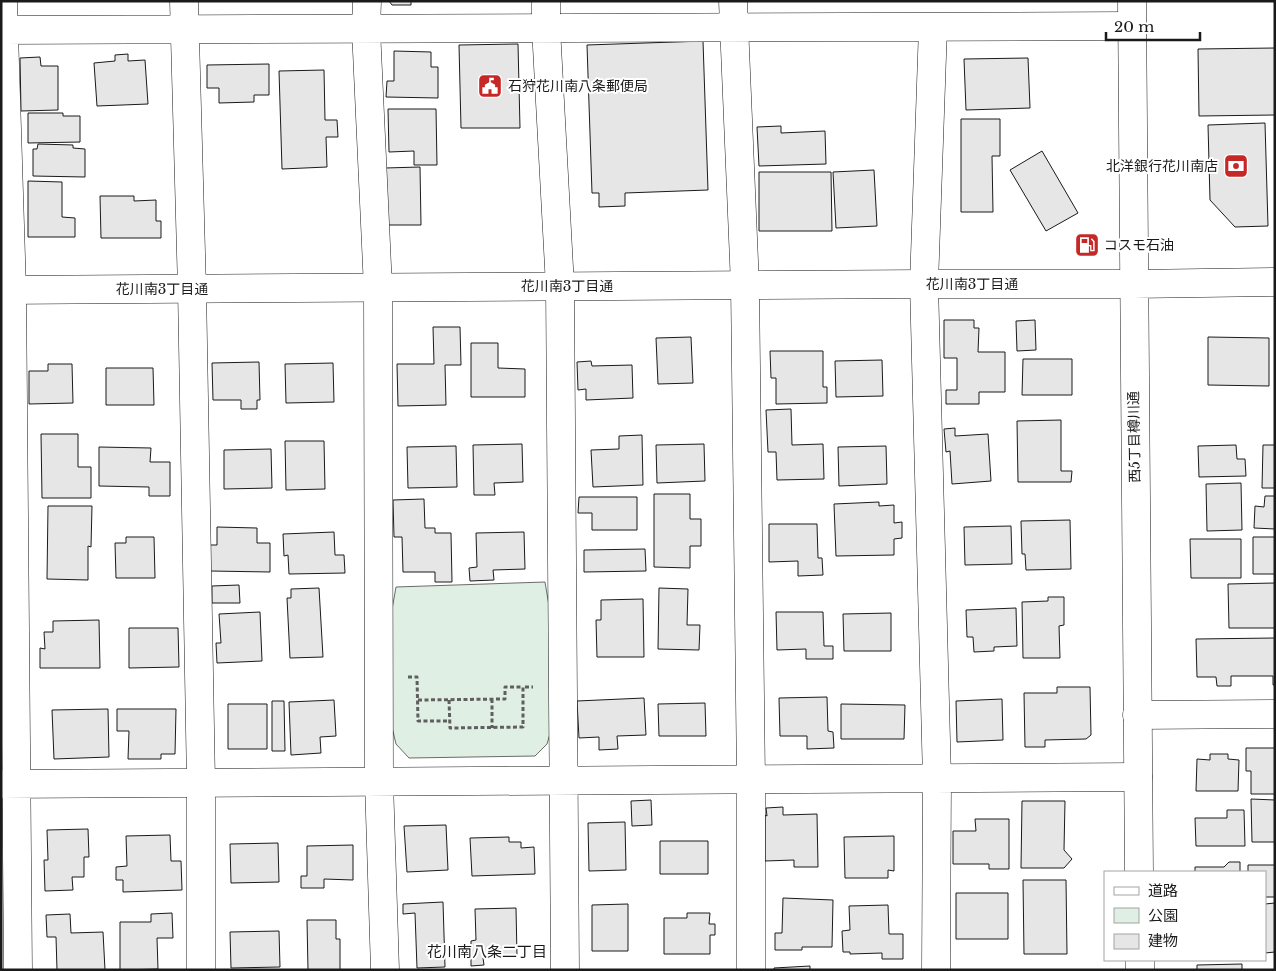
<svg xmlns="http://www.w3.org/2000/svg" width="1276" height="971" viewBox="0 0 1276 971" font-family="'Libre Baskerville','Noto Sans JP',serif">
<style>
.green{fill:#e0efe3;stroke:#6a6a6a}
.building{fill:#e6e6e6;stroke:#1a1a1a}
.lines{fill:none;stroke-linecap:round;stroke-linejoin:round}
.street-casing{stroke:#1a1a1a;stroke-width:29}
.secondary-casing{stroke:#1a1a1a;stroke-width:29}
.path{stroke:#5f5f5f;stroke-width:3;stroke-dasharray:4 2.5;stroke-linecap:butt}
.street{stroke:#fff;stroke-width:28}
.secondary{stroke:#fff;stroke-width:28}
.labels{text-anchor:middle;stroke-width:4;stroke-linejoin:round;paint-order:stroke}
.poi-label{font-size:14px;fill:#1a1a1a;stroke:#fff;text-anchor:start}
.street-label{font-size:14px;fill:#1a1a1a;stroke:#fff}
.neighbourhood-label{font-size:15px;fill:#1a1a1a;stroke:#fff}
</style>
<rect width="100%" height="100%" fill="#fff"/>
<!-- green -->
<path class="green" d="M545,582L563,689L547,744L535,756L409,758L396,744L380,677L396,587Z"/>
<!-- building -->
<path class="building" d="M389,1H411V5H392Z
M703,41L708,190L625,193V206L599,207V193H592L587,45Z
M518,44L520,128H461L459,45Z
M1275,48V115L1199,116L1198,49Z
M394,51L431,52V67H438V98L386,97L387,81H394Z
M128,54V61L145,60L148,104L97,106L94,63L115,61V55Z
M40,57L41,66H58V110L21,111L20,58Z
M1028,58L1030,108L966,110L964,59Z
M269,64V95H254V102L219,103V88H207V65Z
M324,70L325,120H337L338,137H326L327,167L282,169L279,71Z
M388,109H436L437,165H414V151L389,152Z
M28,113H63V116H80V142L28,143Z
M961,119H1000V156H992L993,212H961Z
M1265,123L1268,226L1235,227L1210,200L1208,125Z
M781,126V133L825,131L826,164L759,166L757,127Z
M38,144L73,145V148L85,149V177L33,176V149H37Z
M1042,151L1078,213L1046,231L1010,170Z
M420,167L421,225H386L385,168Z
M874,170L877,226L836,228L833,172Z
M759,172H831L832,231H759Z
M28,181L62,182V217L75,218V237H28Z
M100,196H134V201L156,200V221H161V238H101Z
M944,320H974V328H979L978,352H1005V392H979V404H946V390H957V358H944Z
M1035,320L1036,350L1017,351L1016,321Z
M433,327H460L461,365H445L446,405L398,406L397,364H434Z
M691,337L693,383L658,384L656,338Z
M1208,337L1269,338V386L1208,385Z
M471,343H498V368L525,369V397H471Z
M770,351H823V387H827V403L776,404V378H771Z
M1023,359H1072V395H1022Z
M882,360L883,396L836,397L835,361Z
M591,361L592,366L632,365L633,398L586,400V389L578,390L577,362Z
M259,362L260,400H257V409H241V400H213L212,363Z
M333,363L334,402L286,403L285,364Z
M48,364H72L73,403L29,404V371H48Z
M106,368H153L154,405H106Z
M791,409L792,445L823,444L824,479L777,480L776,452H768L766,410Z
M1061,420V471H1072L1071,482H1018L1017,421Z
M955,428V436L988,434L991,481L952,484L950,451L946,452L944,429Z
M41,434H78V467H91V498H42Z
M642,435L643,485L593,487L591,450L619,449V436Z
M285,441H324L325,489L286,490Z
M522,444L523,482L494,483L495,495H474L473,445Z
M704,444L705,481L657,483L656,445Z
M1236,445L1237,459H1245L1246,476L1199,477L1198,446Z
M1263,445H1275V488H1262Z
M456,446L457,487L408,488L407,447Z
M886,446L887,484L839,486L838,447Z
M99,447L151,448L150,462H170V496H149V487L99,486Z
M271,449L272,488L224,489V450Z
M1241,483L1242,530L1207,531L1206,484Z
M654,494H690V519H701V546H690V568L654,567Z
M1265,496H1275V529L1254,528L1255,506L1264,507Z
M579,497H637V530H592V513H578Z
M424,499L425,528H435V533H451L452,582H435V572H403L402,537H394L393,500Z
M879,502V506L894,505V523L902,522V538L894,539V555L836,556L834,504Z
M48,506H92L91,547L88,546V580L47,579Z
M1070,520L1071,569L1026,570L1025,554H1022L1021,521Z
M769,524H817L818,558H822L823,575L798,576V561L769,562Z
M1011,526L1012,564L965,565L964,527Z
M217,527L257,528V543H270V572L210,571V545H217Z
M334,532L335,555H344L345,573L289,574L288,555L284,556L283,534Z
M524,532L525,569L493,570L494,580L470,581L469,568L477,567L476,533Z
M126,537H154L155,578H116L115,543H126Z
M1253,537H1275V574H1253Z
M1190,539H1241V578H1191Z
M645,549L646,571L584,572V550Z
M1275,583V628H1229L1228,584Z
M239,585L240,603H212V586Z
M319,588L323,657L290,658L287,598H291V589Z
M659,588L688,589L687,625H700L699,650L658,649Z
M1048,597H1064V625L1059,626L1060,658H1023L1022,602L1048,601Z
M643,599L644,657H597L596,620H601V600Z
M1016,608L1017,646L994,647V651L974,652L973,637H967L966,610Z
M260,612L262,661L217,663L216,643H221L219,614Z
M776,612H823L824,646H833V659H806V649L777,650Z
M891,613V651H844L843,614Z
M99,620L100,668H40V648L45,649L44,632H53V621Z
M129,628H178L179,667L129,668Z
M1275,638V685H1273V676H1231V686H1217L1216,677H1197L1196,639Z
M1057,687H1090L1091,735L1086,739L1045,740V747H1025L1024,693H1057Z
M827,697L828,731L833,732L834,748L807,749V736H780L779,698Z
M644,698L646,735L617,736L618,749L599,750V737L579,738L577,701Z
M1002,699L1003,740L957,742L956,701Z
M334,700L336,736L320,737L321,753L291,755L289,702Z
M272,701H284L285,751H272Z
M705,703L706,736H659L658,704Z
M228,704H267V749H228Z
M841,704L905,705L904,739H841Z
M108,709L109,757L54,759L52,710Z
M117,709H176L175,754H161V759H128L129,731H117Z
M1246,748H1275V794H1251V771H1246Z
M1210,754H1228V759L1239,760L1238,791H1196L1197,759L1210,760Z
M1251,799L1275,800V842H1252Z
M651,800L652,825L632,826L631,801Z
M1022,801H1065L1064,850L1072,859L1064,868H1021Z
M783,807V815L817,814L818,867H794V860L765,861V815L767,816L766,808Z
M1227,810H1244L1245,846H1196L1195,818H1227Z
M975,819H1009V869H989V864H953V831H976Z
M625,822L626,870L589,871L588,823Z
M446,825L448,870L407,872L404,826Z
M88,829L89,857H84V877H72L73,890L45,891L44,860H48L47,830Z
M170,835L171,861H181L182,890L123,892V880H116V867L127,866L126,836Z
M894,836V871L888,870V878H845L844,837Z
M509,837V842H521V848L534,847L535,874L472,876L470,838Z
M660,841H708V874H660Z
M278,843L279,882L231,883L230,844Z
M353,845V880L324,879V888H301V876H307V846Z
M1229,862H1240V872H1195V867H1224Z
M1248,865H1275V897H1265V872H1248Z
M1023,880H1066L1067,954H1024Z
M956,893H1008V939H956Z
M783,898L833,900L832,947H802V950H775V933H782Z
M443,902L445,967L417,968L415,913L403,914V904Z
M1275,903V952L1265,953V904Z
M628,904V951H592V905Z
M888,905L889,934H903V959H882V953L850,954V952H843L842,931L850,930L849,906Z
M516,908L517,956L483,958L484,965L471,966V941L476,940L475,909Z
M172,913L173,938H157L158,969L120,970V922H151V914Z
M687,913H710L709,924H715V935H710V954H664V918H687Z
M70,914L71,933L103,932L105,970H57L56,937H47L46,915Z
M307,920H336V939H340V970H308Z
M279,931L280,967L231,968L230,932Z
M1242,964V970H1197V965Z
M810,966V970H774V968Z"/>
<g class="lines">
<defs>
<path id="street" d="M3,1L12,290L18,970
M184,1L192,289L201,783V970
M367,1L366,29L378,288L379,782L385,970
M546,1V28L560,286L565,970
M733,1L745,285L751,780V970
M933,27L924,284L937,779L936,970
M1,30L1132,26
M1137,715L1275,714
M1,784L1138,777"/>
<path id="secondary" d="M1132,1L1139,872
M1,290L924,284H1133L1275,282
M1140,960V970"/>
</defs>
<!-- street casing -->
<use href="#street" class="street-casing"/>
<!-- secondary casing -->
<use href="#secondary" class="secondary-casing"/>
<!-- path -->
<path class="path" d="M408,677H417L418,721H450
M492,699V728
M418,700L505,699V687H523
M449,700L450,728L523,727V687H533"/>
<!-- street -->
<use href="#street" class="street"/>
<!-- secondary -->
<use href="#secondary" class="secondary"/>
</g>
<!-- icons -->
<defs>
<symbol id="civic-square" viewBox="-11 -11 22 22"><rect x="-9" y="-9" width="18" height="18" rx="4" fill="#c62828" stroke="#fff"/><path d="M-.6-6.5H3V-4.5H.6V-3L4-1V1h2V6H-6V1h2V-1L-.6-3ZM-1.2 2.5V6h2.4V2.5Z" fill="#fff"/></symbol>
<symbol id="bank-square" viewBox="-11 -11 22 22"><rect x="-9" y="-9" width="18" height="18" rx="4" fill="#c62828" stroke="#fff"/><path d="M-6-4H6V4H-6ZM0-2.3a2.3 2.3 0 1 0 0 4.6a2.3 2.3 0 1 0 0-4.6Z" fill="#fff"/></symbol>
<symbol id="fuel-square" viewBox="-11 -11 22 22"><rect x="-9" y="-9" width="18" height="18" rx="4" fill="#c62828" stroke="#fff"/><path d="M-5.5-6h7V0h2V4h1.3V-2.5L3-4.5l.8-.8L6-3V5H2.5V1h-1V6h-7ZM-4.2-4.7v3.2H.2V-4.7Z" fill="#fff"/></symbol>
</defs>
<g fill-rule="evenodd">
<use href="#civic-square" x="476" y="72" width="28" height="28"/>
<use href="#bank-square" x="1222" y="152" width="28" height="28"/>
<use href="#fuel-square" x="1073" y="231" width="28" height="28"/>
</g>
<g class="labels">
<!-- poi labels -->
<g class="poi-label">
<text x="508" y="91">石狩花川南八条郵便局</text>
<text x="1218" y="171" text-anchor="end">北洋銀行花川南店</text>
<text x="1104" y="250">コスモ石油</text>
</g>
<!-- street labels -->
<g class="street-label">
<text x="972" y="289">花川南3丁目通</text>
<text x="567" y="291">花川南3丁目通</text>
<text x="162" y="294">花川南3丁目通</text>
<text transform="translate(1134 437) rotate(-91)" y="5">西5丁目樽川通</text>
</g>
<!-- neighbourhood labels -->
<g class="neighbourhood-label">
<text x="487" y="957">花川南八条二丁目</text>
</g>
</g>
<!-- border -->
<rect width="1276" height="971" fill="none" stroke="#1a1a1a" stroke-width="5"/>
<!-- legend -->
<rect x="1104" y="871" width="162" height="90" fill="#ffffff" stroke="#a3a3a3"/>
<rect x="1114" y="887" width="25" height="8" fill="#ffffff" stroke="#a3a3a3"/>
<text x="1148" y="896" font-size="15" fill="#1a1a1a">道路</text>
<rect x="1114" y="908" width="25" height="15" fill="#e0efe3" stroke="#a3a3a3"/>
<text x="1148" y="921" font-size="15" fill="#1a1a1a">公園</text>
<rect x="1114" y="934" width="25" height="15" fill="#e6e6e6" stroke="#a3a3a3"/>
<text x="1148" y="946" font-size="15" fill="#1a1a1a">建物</text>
<!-- scale -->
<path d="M1106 32v8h94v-8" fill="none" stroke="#1a1a1a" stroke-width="2.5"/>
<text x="1114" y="32" font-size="15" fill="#1a1a1a" stroke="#ffffff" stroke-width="4" paint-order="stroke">20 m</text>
</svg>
